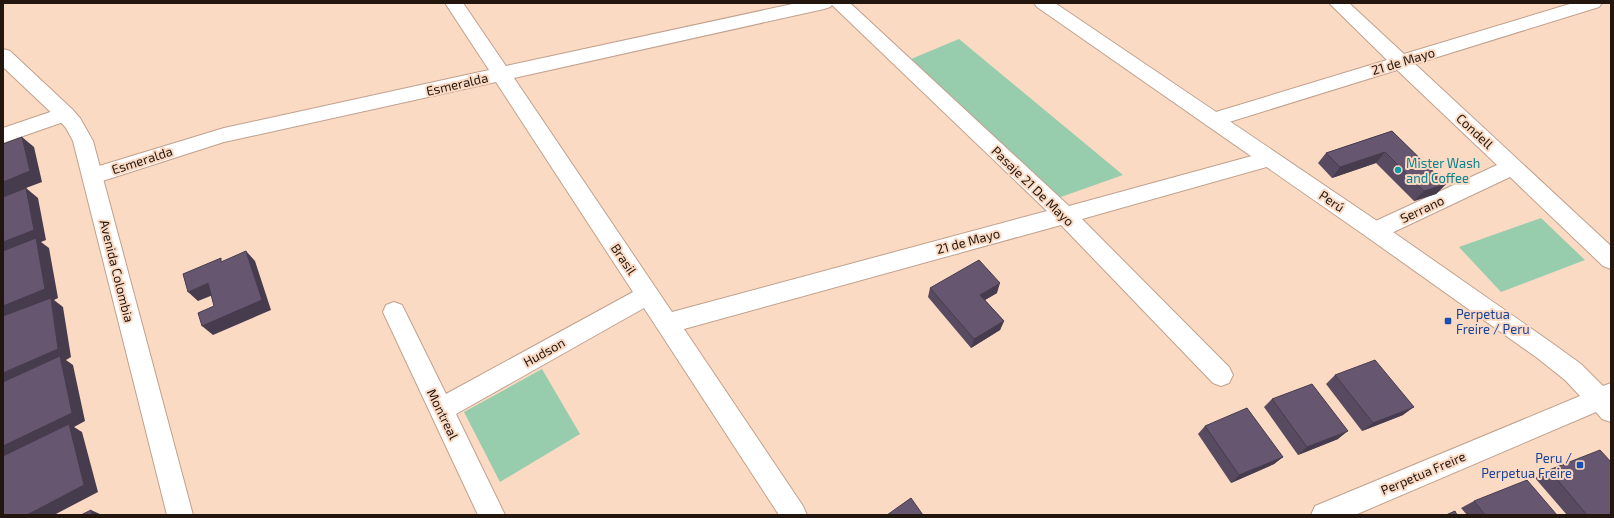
<svg xmlns="http://www.w3.org/2000/svg" width="1614" height="518" viewBox="0 0 1614 518" font-family="'Exo 2',sans-serif">
<style>
.green{fill:#97cdac}
.lines{fill:none;stroke-linecap:round;stroke-linejoin:round}
.street-casing{stroke:#c0a18d;stroke-width:2}
.secondary-casing{stroke:#c0a18d;stroke-width:2}
.street{fill:#fff;fill-rule:evenodd}
.secondary{fill:#fff;fill-rule:evenodd}
.wall{fill:#584a60}
.shaded-wall{fill:#473c4e}
.building{fill:#665670;stroke:#473c4e}
.culture-dot{fill:#0f9aa8;stroke:#fbdac4;stroke-width:1.5}
.transit-dot{fill:#1a4fb4;stroke:#fbdac4;stroke-width:1.5}
.labels{text-anchor:middle;stroke-width:4;stroke-linejoin:round;paint-order:stroke}
.street-label{font-size:13px;fill:#22160f;stroke:#fbdac4}
.culture-label{font-size:13px;fill:#0d838f;stroke:#fbdac4;text-anchor:start}
.transit-label{font-size:13px;fill:#164399;stroke:#fbdac4;text-anchor:start}
</style>
<rect width="100%" height="100%" fill="#fbdac4"/>
<!-- green -->
<path class="green" d="M959,39L1123,175L1058,198L911,59Z
M1541,218L1585,260L1501,292L1459,247Z
M542,369L580,434L500,482L464,412Z"/>
<g class="lines">
<defs>
<path id="street" d="M445,3H463L506,66L797,3H850L1069,206L1270,151L1277,154L1280,159L1277,164L1082,219L1229,367L1233,375L1229,383L1221,386L1213,383L1061,225L684,329L803,506L807,515H779L644,308L456,414L505,515H478L383,312L386,305L394,302L402,305L446,394L633,292L496,82L224,142L93,184L86,182L83,176L86,170L224,128L489,70ZM832,5L1047,211L672,312L514,78L824,9L830,7Z
M1329,3H1349L1404,54L1573,3H1602L1599,7L1415,64L1611,246V269L1603,266L1510,177L1383,237L1375,240L1367,237L1364,231L1367,225L1497,165L1397,70L1213,127L1206,125L1203,120L1206,115L1387,60Z
M65,107L72,109L75,114L72,119L3,143V128Z"/>
<path id="secondary" d="M1034,3H1055L1383,225L1552,343L1581,364L1603,386L1611,383V422L1602,419L1596,412L1355,515H1311L1315,506L1580,396L1565,380L1536,357L1367,237L1037,7Z
M3,49L10,51L72,109L80,118L93,141L193,515H167L73,141L66,128L58,119L3,67Z"/>
</defs>
<!-- street casing -->
<use href="#street" class="street-casing"/>
<!-- secondary casing -->
<use href="#secondary" class="secondary-casing"/>
<!-- street -->
<use href="#street" class="street"/>
<!-- secondary -->
<use href="#secondary" class="secondary"/>
</g>
<!-- wall -->
<path class="wall" d="M1392,131L1446,184L1436,194L1414,201L1376,163L1332,178L1318,163L1326,153Z
M930,288L997,293L985,300L1004,321L1000,330L971,348L928,297Z
M1335,375L1403,415L1362,431L1326,384Z
M1272,399L1338,439L1298,455L1264,407Z
M1205,426L1283,457L1274,464L1231,483L1198,434Z
M1549,470L1611,515H1567L1535,478Z
M1474,501L1557,515H1467L1461,508Z"/>
<!-- shaded-wall -->
<path class="shaded-wall" d="M22,137L34,147L42,182L26,188L38,198L46,240L41,242L49,248L58,298L54,300L63,307L71,357L66,360L73,365L85,421L74,427L82,432L98,492L54,515H27L3,457V182Z
M1385,152L1376,163L1332,178L1340,167Z
M1446,184L1436,194L1414,201L1424,191Z
M246,251L255,261L271,310L213,335L202,326Z
M208,283L218,293L198,301L188,292Z
M1000,283L997,293L978,304L980,295Z
M1004,321L1000,330L971,348L974,339Z
M1414,407L1403,415L1362,431L1373,423Z
M1348,431L1338,439L1298,455L1307,447Z
M1283,457L1274,464L1231,483L1239,475Z
M91,510L102,515H92Z"/>
<!-- building -->
<path class="building" d="M1392,131L1446,184L1424,191L1385,152L1340,167L1326,153Z
M22,137L30,171L3,182V144Z
M26,188L34,230L3,242V197Z
M36,238L45,289L3,306V251Z
M246,251L262,300L202,326L198,313L214,306L208,283L188,292L183,274L221,258V262Z
M979,260L1000,283L980,295L1004,321L974,339L930,288Z
M51,298L58,349L3,373V316Z
M60,356L72,413L3,446V382Z
M1375,360L1414,407L1373,423L1335,375Z
M1312,384L1348,431L1307,447L1272,399Z
M1247,408L1283,457L1239,475L1205,426Z
M69,424L84,485L27,515H3V456Z
M1600,450L1611,462V515H1587L1549,470Z
M1527,480L1557,515H1485L1474,501Z
M911,498L923,515H887Z
M91,510L92,515H81Z
M1455,511L1457,515H1446Z"/>
<!-- markers -->
<circle class="culture-dot" cx="1398" cy="170" r="4"/>
<g class="transit-dot">
<rect x="1444" y="317" width="8" height="8" rx="2"/>
<rect x="1576" y="461" width="8" height="8" rx="2"/>
</g>
<g class="labels">
<!-- street labels -->
<g class="street-label">
<text transform="translate(1403 61) rotate(-17)" y="5">21 de Mayo</text>
<text transform="translate(457 84) rotate(-13)" y="5">Esmeralda</text>
<text transform="translate(1475 131) rotate(43)" y="5">Condell</text>
<text transform="translate(142 160) rotate(-18)" y="5">Esmeralda</text>
<text transform="translate(1033 186) rotate(44)" y="5">Pasaje 21 De Mayo</text>
<text transform="translate(1332 201) rotate(34)" y="5">Perú</text>
<text transform="translate(1422 209) rotate(-25)" y="5">Serrano</text>
<text transform="translate(968 241) rotate(-15)" y="5">21 de Mayo</text>
<text transform="translate(624 259) rotate(56)" y="5">Brasil</text>
<text transform="translate(117 271) rotate(76)" y="5">Avenida Colombia</text>
<text transform="translate(544 352) rotate(-29)" y="5">Hudson</text>
<text transform="translate(443 414) rotate(64)" y="5">Montreal</text>
<text transform="translate(1423 473) rotate(-23)" y="5">Perpetua Freire</text>
</g>
<!-- culture labels -->
<g class="culture-label">
<text x="1406" y="168">Mister Wash<tspan x="1406" dy="15">and Coffee</tspan></text>
</g>
<!-- transit labels -->
<g class="transit-label">
<text x="1456" y="319">Perpetua<tspan x="1456" dy="15">Freire / Peru</tspan></text>
<text x="1572" y="463" text-anchor="end">Peru /<tspan x="1572" dy="15">Perpetua Freire</tspan></text>
</g>
</g>
<!-- border -->
<rect width="1614" height="518" fill="none" stroke="#22160f" stroke-width="8"/>
</svg>
